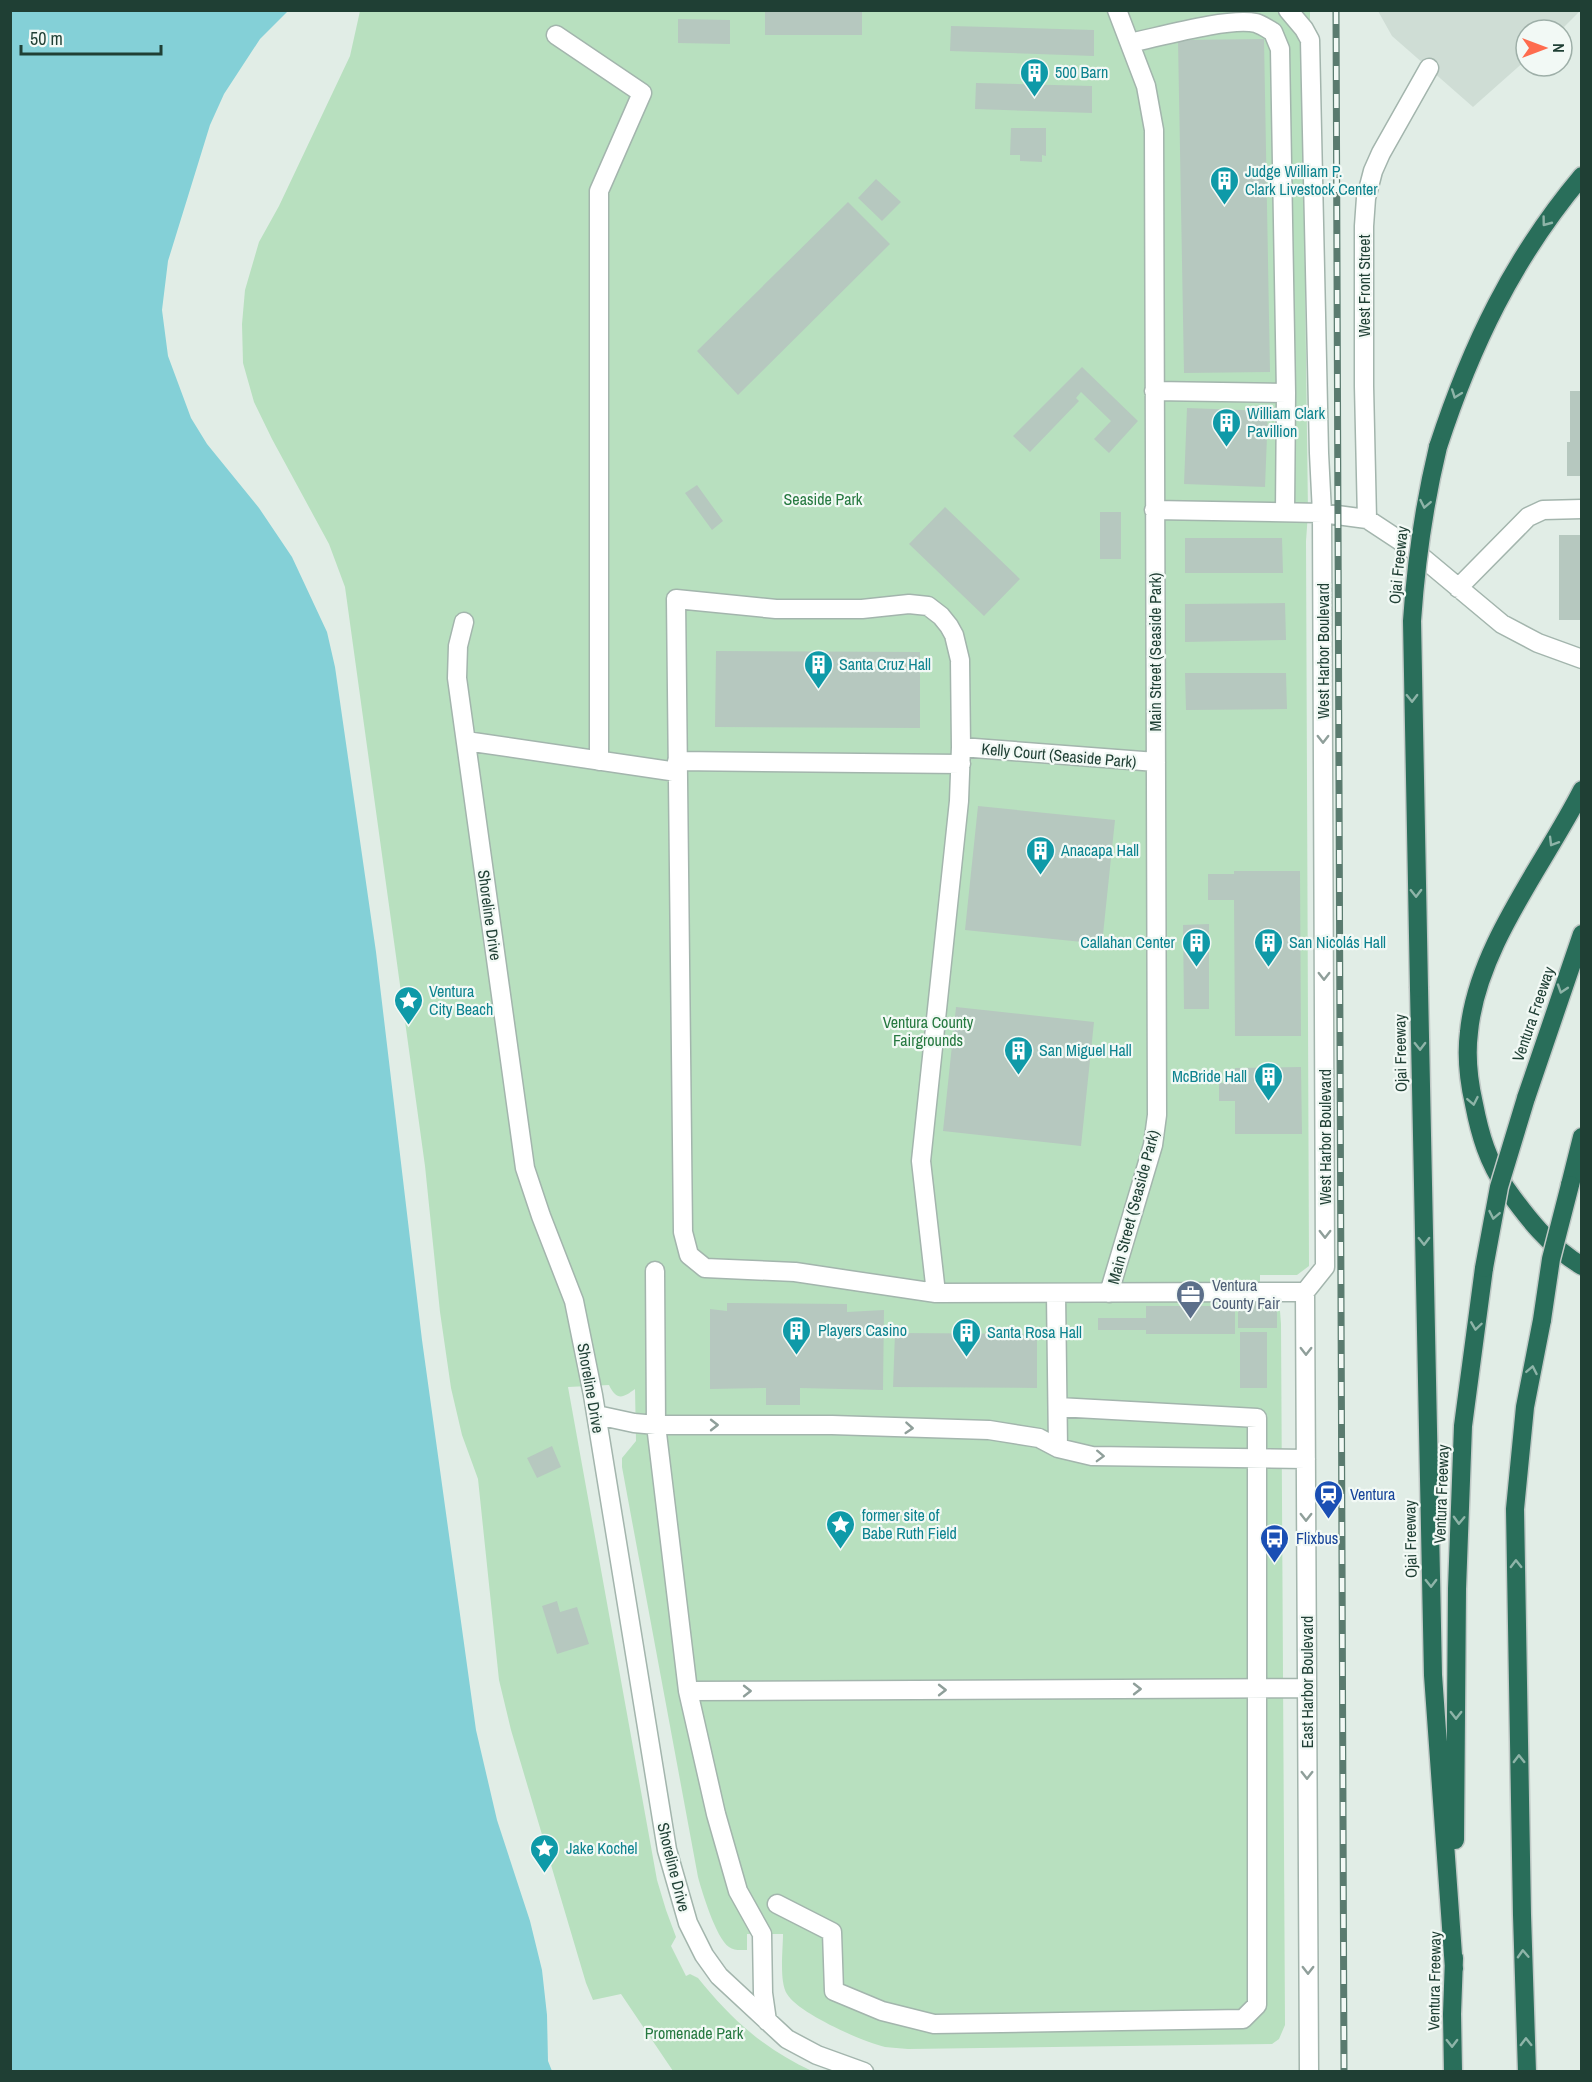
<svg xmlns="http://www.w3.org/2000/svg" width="1592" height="2082" viewBox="0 0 1592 2082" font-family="'Archivo Narrow',sans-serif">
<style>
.built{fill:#cfddd5}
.green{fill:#b8e0bf}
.water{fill:#84d0d7}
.building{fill:#b6c8bf}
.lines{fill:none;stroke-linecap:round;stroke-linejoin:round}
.minor-casing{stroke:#a3b5ad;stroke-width:21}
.highway-casing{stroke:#c0c9c6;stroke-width:21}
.minor{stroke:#fff;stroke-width:18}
.highway{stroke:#296e5a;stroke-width:18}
.rail-casing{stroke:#5a7b6f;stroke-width:7}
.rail{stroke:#f2f9f5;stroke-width:4.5;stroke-dasharray:14;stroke-linecap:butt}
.highway-bridge-casing{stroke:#c0c9c6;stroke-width:21;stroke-linecap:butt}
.highway-bridge{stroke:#296e5a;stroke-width:18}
.oneway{stroke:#8eb4a8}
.oneway2{stroke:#8f9f9a}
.labels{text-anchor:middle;stroke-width:4.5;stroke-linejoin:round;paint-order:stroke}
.culture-label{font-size:16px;fill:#0d838f;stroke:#f2f9f5;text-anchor:start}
.street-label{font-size:16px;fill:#1f3f34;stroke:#f2f9f5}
.park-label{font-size:16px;fill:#267940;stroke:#f2f9f5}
.service-label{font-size:16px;fill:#4e5e75;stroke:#f2f9f5;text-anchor:start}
.transit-label{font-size:16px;fill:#164399;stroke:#f2f9f5;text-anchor:start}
</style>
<rect width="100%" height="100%" fill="#e1ede6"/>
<!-- built -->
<path class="built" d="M1581,10L1561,30H1526V60L1473,107L1392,36L1378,11Z"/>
<!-- green -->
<path class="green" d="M360,11H1310V22L1302,39L1308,513L1306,541L1309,1266L1297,1275H1260V1298L1280,1311L1281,1324L1285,2025L1279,2039L1272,2044L908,2049C900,2048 892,2048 885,2047C863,2042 798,2013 787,1994C779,1981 783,1950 783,1934H747V1950C741,1950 734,1951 729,1947C716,1938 702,1892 698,1877L622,1467V1458L636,1441L635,1389C624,1397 617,1402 609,1385L568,1387L657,1880L666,1910L676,1937L671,1946L686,1976L690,1974L698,1978C730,2018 765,2050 812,2071H673L621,1994L593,2000L586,1983L511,1730L499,1680L478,1479L462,1435L451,1388L440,1312L425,1166L345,587L329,544L272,439L254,402L243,363L242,324L245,290L259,242L279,206L350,56Z"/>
<!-- water -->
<path class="water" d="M11,10L288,11L260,39L224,94L210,125L168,261L162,310L168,356L191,418L207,444L259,508L292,557L327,632L335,667L376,952L422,1340L476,1730L497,1820L530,1921L542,1970L547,2015L548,2061L552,2071H11Z"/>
<!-- building -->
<path class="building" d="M765,10H862V35H765Z
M678,19L730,20V44L678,43Z
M951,26L1094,30V56L950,51Z
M1264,39L1270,372L1184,373L1178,40Z
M976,83L1092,86V113L975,109Z
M1011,128H1046V156L1042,155V162L1020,161V155H1010Z
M876,179L901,202L882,221L858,198Z
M848,202L890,244L738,395L697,351Z
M1082,367L1138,421L1109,453L1094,439L1111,421L1081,392L1076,398L1079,401L1030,452L1013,436Z
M1570,391H1582V476H1567V442H1570Z
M1187,408L1268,411L1265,487L1184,484Z
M697,485L723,521L712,530L685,493Z
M945,507L1020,579L984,616L909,544Z
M1100,512H1121V559H1100Z
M1559,535H1582V620H1559Z
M1185,538H1282L1283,573H1185Z
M1285,603L1286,640L1185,642V604Z
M716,651L920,652V728L715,727Z
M1185,673H1286L1287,709L1186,710Z
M978,806L1115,820L1102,944L965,930Z
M1234,871H1300L1301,1036H1235L1234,900H1208V874H1234Z
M1209,924V1009H1184L1183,925Z
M956,1007L1094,1022L1081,1146L943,1131Z
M1301,1067L1302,1134H1235V1101H1219V1083H1235V1068Z
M1238,1301H1260V1310H1277V1328H1238Z
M727,1303L847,1304V1312L884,1310L883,1390L800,1388V1405H766V1388L710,1389V1309L727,1311Z
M1146,1306H1235V1334H1146V1330H1098V1318H1146Z
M1240,1332H1267V1388H1240Z
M895,1333L1037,1334V1388L893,1387Z
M552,1446L561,1467L537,1478L527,1458Z
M557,1601L560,1612L577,1607L589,1644L557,1654L542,1606Z"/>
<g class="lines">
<defs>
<path id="minor" d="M1288,10L1304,29L1310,40L1319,453L1322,513L1325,1267L1305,1292
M556,35L642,93L599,191V761
M1130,43C1159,37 1228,17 1256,23C1262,25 1268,29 1273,32L1280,49L1286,393
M1154,391L1286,393L1285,512
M1154,510L1322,513L1367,519L1411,548L1502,624L1538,643L1582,659
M1367,519L1364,386V226L1366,198L1373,171L1381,153L1429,68
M1458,588L1528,517L1543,510L1582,509
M464,622L458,646L457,678L525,1168L541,1216L574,1301L593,1395L667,1850L688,1923L704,1955L719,1976L787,2039L817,2055L864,2072
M466,741L677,772
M961,747L1156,762
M677,761L961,764
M655,1271L656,1425L688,1691L716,1814L738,1891L762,1934L763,1993L767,2021
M1305,1292L1309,2072
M936,1293L921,1161L959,801L961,747L960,660L954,635L949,626L941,616L928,606L909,604L862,609H776L676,599L683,1232L689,1255L705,1268L795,1272L936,1293L1305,1292
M1109,1293L1153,1145L1157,1115L1154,130L1146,86L1117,10
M1056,1294L1058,1448
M597,1415L634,1423L656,1425H832L989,1430L1039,1438L1058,1448L1092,1456L1306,1459
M688,1691L1307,1688
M777,1904L832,1932L834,1991L882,2011L934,2024L1243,2019L1257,2005V1418L1058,1407"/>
<path id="highway" d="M1438,447C1471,346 1513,258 1582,176
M1582,790C1544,865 1477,947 1469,1032C1466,1055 1469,1082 1474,1104C1480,1135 1488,1162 1506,1188C1527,1218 1550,1247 1582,1266
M1419,988L1433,1675L1454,1969
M1526,1098L1582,934
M1570,1185L1582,1137
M1455,1840L1457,1589L1463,1426L1484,1268
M1453,2072L1452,2014L1454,1958
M1527,2072L1522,1915L1515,1509L1525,1407L1542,1320"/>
</defs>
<!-- minor casing -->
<use href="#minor" class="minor-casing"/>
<!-- highway casing -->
<use href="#highway" class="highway-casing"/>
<!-- minor -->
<use href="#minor" class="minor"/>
<!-- highway -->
<use href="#highway" class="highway"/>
<defs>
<path id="rail" d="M1336,10L1344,2072"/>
</defs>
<!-- rail casing -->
<use href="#rail" class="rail-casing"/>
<!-- rail -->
<use href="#rail" class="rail"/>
<defs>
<path id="highway-bridge" d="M1419,988L1412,621C1416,562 1424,505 1438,447
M1484,1268L1499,1187L1526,1098
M1542,1320L1551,1259L1570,1185"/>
</defs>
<!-- highway-bridge casing -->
<use href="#highway-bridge" class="highway-bridge-casing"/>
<!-- highway-bridge -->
<use href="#highway-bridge" class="highway-bridge"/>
</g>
<!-- one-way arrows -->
<defs><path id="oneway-chevron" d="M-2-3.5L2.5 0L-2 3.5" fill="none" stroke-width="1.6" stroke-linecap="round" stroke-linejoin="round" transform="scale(1.5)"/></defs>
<g class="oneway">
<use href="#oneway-chevron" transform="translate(1546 222) rotate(127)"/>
<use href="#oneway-chevron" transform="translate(1456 394) rotate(110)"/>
<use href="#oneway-chevron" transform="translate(1425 504) rotate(101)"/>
<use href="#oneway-chevron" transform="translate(1412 698) rotate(89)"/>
<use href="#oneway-chevron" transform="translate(1553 842) rotate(121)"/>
<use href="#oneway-chevron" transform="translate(1416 893) rotate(89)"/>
<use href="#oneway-chevron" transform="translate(1562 989) rotate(108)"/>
<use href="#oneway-chevron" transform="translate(1420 1046) rotate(89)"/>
<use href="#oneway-chevron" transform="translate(1473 1101) rotate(79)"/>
<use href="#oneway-chevron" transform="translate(1494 1215) rotate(101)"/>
<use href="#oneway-chevron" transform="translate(1424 1241) rotate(89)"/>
<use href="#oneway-chevron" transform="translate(1476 1326) rotate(98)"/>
<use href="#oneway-chevron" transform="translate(1532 1370) rotate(-79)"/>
<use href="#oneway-chevron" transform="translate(1459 1520) rotate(92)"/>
<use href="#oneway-chevron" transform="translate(1516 1564) rotate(-91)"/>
<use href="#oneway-chevron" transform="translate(1431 1583) rotate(89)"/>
<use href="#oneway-chevron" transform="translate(1456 1715) rotate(90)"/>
<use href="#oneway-chevron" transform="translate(1519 1759) rotate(-91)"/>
<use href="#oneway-chevron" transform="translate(1523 1954) rotate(-93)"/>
<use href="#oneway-chevron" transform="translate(1526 2042) rotate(-91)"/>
<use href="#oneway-chevron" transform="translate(1452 2043) rotate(89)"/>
</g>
<g class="oneway2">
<use href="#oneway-chevron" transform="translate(1323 739) rotate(90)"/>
<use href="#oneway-chevron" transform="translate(1324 976) rotate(90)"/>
<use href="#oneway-chevron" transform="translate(1325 1234) rotate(90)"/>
<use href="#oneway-chevron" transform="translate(1306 1351) rotate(90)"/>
<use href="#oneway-chevron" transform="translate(714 1425)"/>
<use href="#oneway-chevron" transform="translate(909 1428) rotate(4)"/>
<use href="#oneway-chevron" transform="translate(1100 1456) rotate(2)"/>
<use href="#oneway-chevron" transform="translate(1306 1517) rotate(90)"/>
<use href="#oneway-chevron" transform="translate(1137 1689)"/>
<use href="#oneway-chevron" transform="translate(942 1690)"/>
<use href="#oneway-chevron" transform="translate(747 1691)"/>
<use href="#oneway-chevron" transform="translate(1307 1775) rotate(90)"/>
<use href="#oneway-chevron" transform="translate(1308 1970) rotate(90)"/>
</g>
<!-- icons -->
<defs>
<symbol id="building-pin" viewBox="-11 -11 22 30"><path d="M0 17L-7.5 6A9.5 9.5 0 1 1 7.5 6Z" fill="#0f9aa8" stroke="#f2f9f5"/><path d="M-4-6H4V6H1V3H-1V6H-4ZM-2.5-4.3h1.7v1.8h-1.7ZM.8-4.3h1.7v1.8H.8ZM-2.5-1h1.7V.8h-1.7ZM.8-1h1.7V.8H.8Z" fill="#fff"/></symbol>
<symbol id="sight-pin" viewBox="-11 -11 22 30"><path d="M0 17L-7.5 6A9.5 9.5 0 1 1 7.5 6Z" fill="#0f9aa8" stroke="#f2f9f5"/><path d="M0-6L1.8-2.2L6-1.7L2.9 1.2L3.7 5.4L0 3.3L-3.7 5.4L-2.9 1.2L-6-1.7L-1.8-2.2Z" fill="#fff"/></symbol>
<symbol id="office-pin" viewBox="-11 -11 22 30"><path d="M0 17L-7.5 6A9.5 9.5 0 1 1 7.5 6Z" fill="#5c6f8a" stroke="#f2f9f5"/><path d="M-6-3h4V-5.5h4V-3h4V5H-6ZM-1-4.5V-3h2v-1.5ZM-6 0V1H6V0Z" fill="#fff"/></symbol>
<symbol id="station-pin" viewBox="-11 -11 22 30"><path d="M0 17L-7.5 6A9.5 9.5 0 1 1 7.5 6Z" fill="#1a4fb4" stroke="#f2f9f5"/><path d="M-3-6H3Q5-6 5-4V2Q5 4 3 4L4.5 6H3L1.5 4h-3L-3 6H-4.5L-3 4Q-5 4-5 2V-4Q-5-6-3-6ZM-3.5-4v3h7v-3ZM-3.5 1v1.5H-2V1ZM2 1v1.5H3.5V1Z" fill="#fff"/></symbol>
<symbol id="bus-pin" viewBox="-11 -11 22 30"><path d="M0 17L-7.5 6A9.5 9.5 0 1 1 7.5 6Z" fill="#1a4fb4" stroke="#f2f9f5"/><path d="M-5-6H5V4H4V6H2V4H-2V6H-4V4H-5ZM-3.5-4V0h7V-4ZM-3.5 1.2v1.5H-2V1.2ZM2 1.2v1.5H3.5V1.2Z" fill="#fff"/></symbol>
</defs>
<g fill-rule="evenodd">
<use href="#building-pin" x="1018" y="56" width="33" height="45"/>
<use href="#building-pin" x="1208" y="164" width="33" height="45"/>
<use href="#building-pin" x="1210" y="406" width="33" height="45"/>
<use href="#building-pin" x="802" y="648" width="33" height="45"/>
<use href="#building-pin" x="1024" y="834" width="33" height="45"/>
<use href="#building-pin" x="1180" y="926" width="33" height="45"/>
<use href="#building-pin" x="1252" y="926" width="33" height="45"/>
<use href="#sight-pin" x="392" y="984" width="33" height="45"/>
<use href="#building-pin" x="1002" y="1034" width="33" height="45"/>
<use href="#building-pin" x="1252" y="1060" width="33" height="45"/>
<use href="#office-pin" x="1174" y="1278" width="33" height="45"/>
<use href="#building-pin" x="780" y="1314" width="33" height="45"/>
<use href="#building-pin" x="950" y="1316" width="33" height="45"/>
<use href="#station-pin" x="1312" y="1478" width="33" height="45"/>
<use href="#sight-pin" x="824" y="1508" width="33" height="45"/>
<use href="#bus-pin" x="1258" y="1522" width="33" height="45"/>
<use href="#sight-pin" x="528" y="1832" width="33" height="45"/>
</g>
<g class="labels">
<!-- culture labels -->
<g class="culture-label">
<text x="1055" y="78">500 Barn</text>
<text x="1245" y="177">Judge William P.<tspan x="1245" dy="18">Clark Livestock Center</tspan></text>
<text x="1247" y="419">William Clark<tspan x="1247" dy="18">Pavillion</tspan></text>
<text x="839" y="670">Santa Cruz Hall</text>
<text x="1061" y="856">Anacapa Hall</text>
<text x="1175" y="948" text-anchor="end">Callahan Center</text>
<text x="1289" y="948">San Nicolás Hall</text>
<text x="429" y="997">Ventura<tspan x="429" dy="18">City Beach</tspan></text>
<text x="1039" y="1056">San Miguel Hall</text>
<text x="1247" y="1082" text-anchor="end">McBride Hall</text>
<text x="818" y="1336">Players Casino</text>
<text x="987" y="1338">Santa Rosa Hall</text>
<text x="862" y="1521">former site of<tspan x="862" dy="18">Babe Ruth Field</tspan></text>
<text x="566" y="1854">Jake Kochel</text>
</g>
<!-- street labels -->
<g class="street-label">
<text transform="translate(1364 286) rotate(-90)" y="6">West Front Street</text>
<text transform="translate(1398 565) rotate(-84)" y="6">Ojai Freeway</text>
<text transform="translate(1323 651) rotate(-90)" y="6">West Harbor Boulevard</text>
<text transform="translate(1155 652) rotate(-90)" y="6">Main Street (Seaside Park)</text>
<text transform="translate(1059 755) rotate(5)" y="6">Kelly Court (Seaside Park)</text>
<text transform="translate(490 915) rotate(82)" y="6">Shoreline Drive</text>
<text transform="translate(1533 1014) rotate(-71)" y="6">Ventura Freeway</text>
<text transform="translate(1400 1053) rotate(-91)" y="6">Ojai Freeway</text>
<text transform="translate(1325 1137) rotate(-90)" y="6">West Harbor Boulevard</text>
<text transform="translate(1133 1207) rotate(-75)" y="6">Main Street (Seaside Park)</text>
<text transform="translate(591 1388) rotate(80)" y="6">Shoreline Drive</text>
<text transform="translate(1441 1494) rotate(-88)" y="6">Ventura Freeway</text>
<text transform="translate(1410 1539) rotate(-91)" y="6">Ojai Freeway</text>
<text transform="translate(1307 1682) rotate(-90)" y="6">East Harbor Boulevard</text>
<text transform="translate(674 1867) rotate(76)" y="6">Shoreline Drive</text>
<text transform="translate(1434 1981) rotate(-89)" y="6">Ventura Freeway</text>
</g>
<!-- park labels -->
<g class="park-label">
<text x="823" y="505">Seaside Park</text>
<text x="928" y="1028">Ventura County<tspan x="928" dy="18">Fairgrounds</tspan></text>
<text x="694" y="2039">Promenade Park</text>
</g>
<!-- service labels -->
<g class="service-label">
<text x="1212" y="1291">Ventura<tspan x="1212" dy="18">County Fair</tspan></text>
</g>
<!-- transit labels -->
<g class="transit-label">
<text x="1350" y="1500">Ventura</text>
<text x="1296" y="1544">Flixbus</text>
</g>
</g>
<!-- border -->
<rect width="1592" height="2082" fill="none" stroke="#1f3f34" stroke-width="24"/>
<!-- north arrow -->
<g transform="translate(1544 48) rotate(90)"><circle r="28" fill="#f2f9f5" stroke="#9eafa8" stroke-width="1.5"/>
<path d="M0-4.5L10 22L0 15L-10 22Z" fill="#fe6c4e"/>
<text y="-9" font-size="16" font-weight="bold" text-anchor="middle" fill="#1f3f34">N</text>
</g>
<!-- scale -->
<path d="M21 45v9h140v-9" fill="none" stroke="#1f3f34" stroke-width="3"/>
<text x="30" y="45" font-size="18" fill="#1f3f34" stroke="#f2f9f5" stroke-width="4.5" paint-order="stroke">50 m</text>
</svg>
